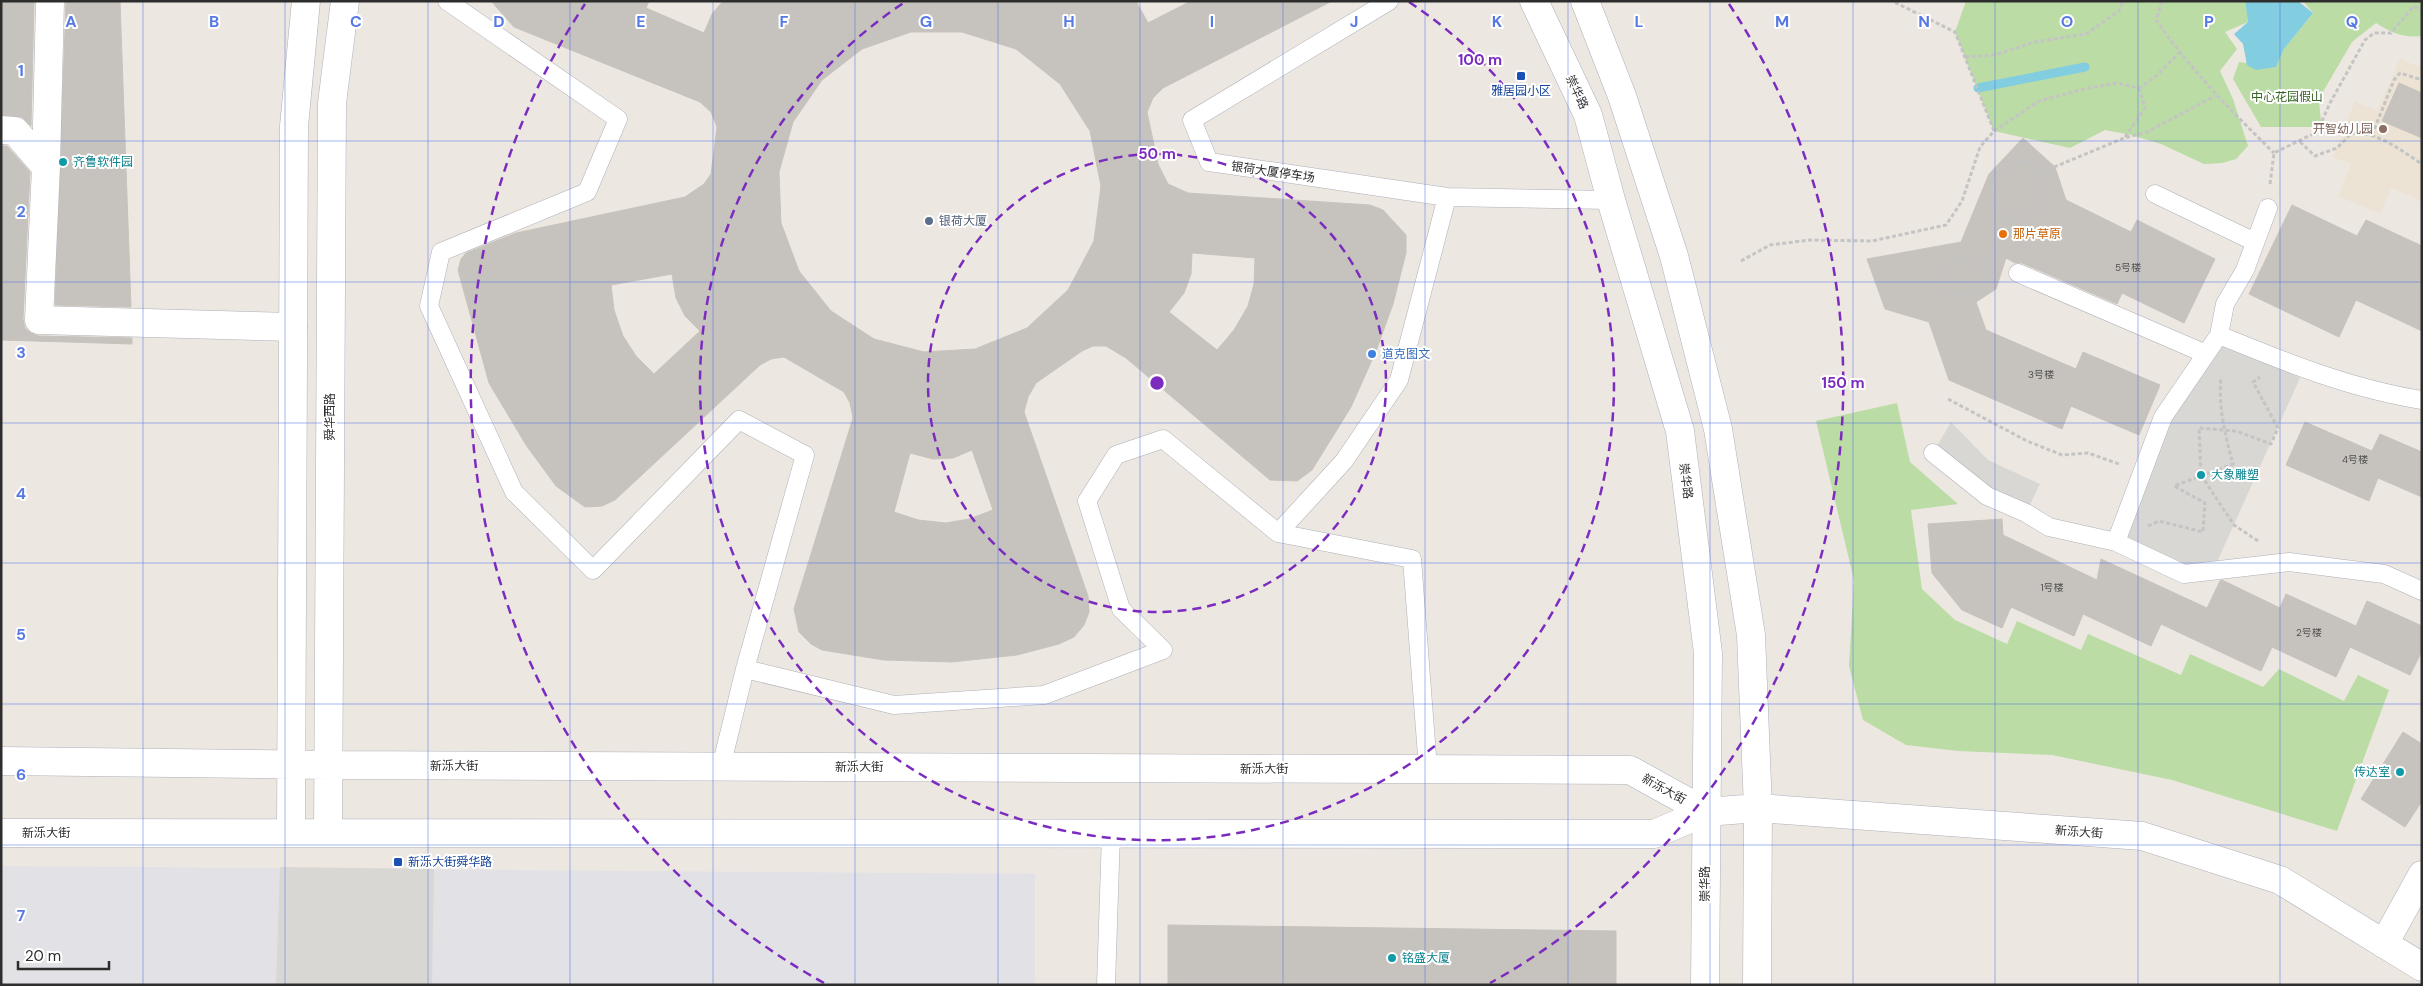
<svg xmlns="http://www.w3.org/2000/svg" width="2423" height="986" viewBox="0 0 2423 986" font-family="'DM Sans','Noto Sans SC',sans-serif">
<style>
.industrial{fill:#e2e1e6}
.education{fill:#ece3d4}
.green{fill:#bbdca5}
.plaza{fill:#d9d7d4}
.water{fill:#83cde1}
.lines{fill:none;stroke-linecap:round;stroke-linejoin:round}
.stream{stroke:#83cde1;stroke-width:9}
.building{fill:#c6c2bd;stroke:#c8c3bb;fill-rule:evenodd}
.lane-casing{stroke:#aeb0b7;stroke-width:19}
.street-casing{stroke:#aeb0b7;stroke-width:29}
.secondary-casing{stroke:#aeb0b7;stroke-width:29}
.path{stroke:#c4c4c4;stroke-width:3;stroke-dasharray:4 2.5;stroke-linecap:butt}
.lane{stroke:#fff;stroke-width:18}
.street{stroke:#fff;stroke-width:28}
.secondary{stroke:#fff;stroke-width:28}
.grid{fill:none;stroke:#5779e4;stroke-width:1;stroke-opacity:0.55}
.ring{fill:none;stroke:#7b2cbf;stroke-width:2.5;stroke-dasharray:9 6}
.transit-dot{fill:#1a4fb4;stroke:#fff;stroke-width:2}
.education-dot{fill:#8d6e63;stroke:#fff;stroke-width:2}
.culture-dot{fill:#0f9aa8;stroke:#fff;stroke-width:2}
.service-dot{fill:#5c6f8a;stroke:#fff;stroke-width:2}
.food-dot{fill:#e8710a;stroke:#fff;stroke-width:2}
.shop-dot{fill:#3f7fe0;stroke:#fff;stroke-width:2}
.labels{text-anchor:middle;stroke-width:4;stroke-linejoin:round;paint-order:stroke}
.number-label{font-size:10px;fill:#535251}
.transit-label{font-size:12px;fill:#164399;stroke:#fff}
.street-label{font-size:12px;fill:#2d2d2d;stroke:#fff}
.park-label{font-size:12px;fill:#356325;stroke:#fff}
.education-label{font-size:12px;fill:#785e54;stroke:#fff;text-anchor:end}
.culture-label{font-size:12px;fill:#0d838f;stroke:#fff;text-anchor:start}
.service-label{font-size:12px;fill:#4e5e75;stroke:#fff;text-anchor:start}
.food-label{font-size:12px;fill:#c56008;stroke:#fff;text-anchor:start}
.shop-label{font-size:12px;fill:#366cbe;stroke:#fff;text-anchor:start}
.grid-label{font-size:16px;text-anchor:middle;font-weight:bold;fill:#5779e4;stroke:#fff;stroke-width:4;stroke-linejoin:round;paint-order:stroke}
.centre{fill:#7b2cbf;stroke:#fff;stroke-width:2.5}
.ring-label{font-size:15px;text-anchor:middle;font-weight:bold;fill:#7b2cbf;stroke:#fff;stroke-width:4;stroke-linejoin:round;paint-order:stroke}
</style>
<rect width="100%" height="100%" fill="#ede7e2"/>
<!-- industrial -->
<path class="industrial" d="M1,866L1035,874V985H1Z"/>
<!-- education -->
<path class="education" d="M2400,59L2422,68V201L2391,188L2380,214L2338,196L2351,164L2333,157L2355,101L2377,111Z"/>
<!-- green -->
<path class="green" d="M1966,1H2245L2248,22L2225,32L2237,49L2220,71L2233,99L2248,146L2236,159L2222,163L2204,164L2161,144L2131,135L2105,130L2070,148L1994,131L1955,32Z
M2303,1H2422V36C2403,38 2392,33 2376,23L2352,42L2324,90L2319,100L2321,122L2311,127H2261L2233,79L2239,62L2276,67L2284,49L2313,13Z
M1897,403L1910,462L1958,504L1911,510L1922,589L1955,620L2007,644L2017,621L2081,650L2088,634L2181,675L2190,654L2263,687L2279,669L2344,701L2358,675L2389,690L2337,831L2172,780L2052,755L1958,751L1906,745L1863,720L1849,666L1854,580L1816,421Z"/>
<!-- plaza -->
<path class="plaza" d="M2219,335L2300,378L2213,571L2184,574L2116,542L2163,417Z
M1951,422L1988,460L2040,484L2026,513L1933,453Z
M280,867L434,869L432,985H276Z"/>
<!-- water -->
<path class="water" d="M2245,1H2298L2313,13L2284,49L2276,67L2256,70L2247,65L2243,44L2234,34L2248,22Z"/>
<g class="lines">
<!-- stream -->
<path class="stream" d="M1978,88L2085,67"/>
</g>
<!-- building -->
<path class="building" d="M1,1H34L31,126L22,117L1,115Z
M66,1H120L131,307L55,305Z
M491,1H649L646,8L704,33L712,14L723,1H1136L1148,23L1191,1H1332L1163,88L1153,98L1147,112L1158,164L1168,184L1188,193L1370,205L1383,210L1406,235V253L1393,304L1376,351L1351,407L1312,470L1297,481L1270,480L1126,358L1106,346H1093L1082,351L1036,383L1028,397L1024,412L1088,596L1089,612L1084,625L1074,637L1059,644L1017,655L952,662L884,660L822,650L811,644L799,632L794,609L853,418L850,403L844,392L784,357L771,359L760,365L615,500L602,506L585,507L556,486L526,445L489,383L458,270L461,259L466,253L516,233L685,197L704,184L711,174L717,127L711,112L700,102L514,27ZM911,32H962L1016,49L1060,84L1090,131L1101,186L1094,241L1068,290L1027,328L975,349L924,352L874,339L831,311L799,271L781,223L779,172L793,122L822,80L862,49ZM1192,253L1255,258L1254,284L1248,306L1234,330L1217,350L1169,312L1184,293L1191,274ZM672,274L676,298L685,316L700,331L654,374L636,356L623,336L614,310L611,285ZM972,450L993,510L969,519L946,523L918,520L894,512L910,453L933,459L953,458Z
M2399,83L2422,93V138L2382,121Z
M2023,138L2055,167L2066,200L2131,232L2137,220L2215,259L2184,323L2122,293L2117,304L2022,263H2015L2006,258L1996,289L1976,302L1986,330L2076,369L2083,352L2160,385L2139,435L2071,406L2062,429L1949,380L1929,322L1885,309L1867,259L1961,242L1989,174Z
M1,146H7L30,172L23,319L25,328L31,333L39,336L132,338V344L1,340Z
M2292,205L2357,236L2366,220L2422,246V331L2356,300L2339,337L2249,294Z
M2305,422L2372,451L2380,434L2422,452V497L2378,478L2369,501L2286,465Z
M2002,519L2003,535L2097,580L2101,559L2207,608L2220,581L2222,580L2280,608L2286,594L2356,626L2367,601L2422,626V651L2410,675L2350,647L2336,677L2272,647L2261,671L2161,624L2151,646L2083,614L2074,636L2011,607L2002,628L1962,610L1932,573L1928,524Z
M2403,732L2422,744V801L2405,827L2361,799Z
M1168,925L1616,931V985H1168Z"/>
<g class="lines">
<defs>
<path id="lane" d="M447,1L618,119L587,192L441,252L429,306L514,492L593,570L739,420L805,455L745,669L894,705L1044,695L1163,650L1121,609L1087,501L1116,455L1163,439L1278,533L1344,461L1399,380L1447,197
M1389,1L1192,120L1209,162L1447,197L1611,200
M2155,194L2255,242
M2018,273L2206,354
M2219,335L2225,304L2245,270L2268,208
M2422,400C2351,389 2285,362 2219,335L2163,417L2116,542L2184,574L2289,562L2384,574L2422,591
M1933,453L1987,496L2026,513L2049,527L2116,542
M1278,533L1412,559L1428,769
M721,767L745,669
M1106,985L1111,834"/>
<path id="street" d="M1,130L15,131L46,167L39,320L293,327
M46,167L50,1
M2384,944L2422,875"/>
<path id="secondary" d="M1534,1L1588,115L1611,200L1680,431L1708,653L1705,985
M1585,1L1622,96L1674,256L1718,429L1751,635L1758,808L1757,985
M1,761L328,765L1630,770L1706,812
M1,833L1654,834L1706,812L1758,808L2142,836L2280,880L2422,967
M291,833L294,126L306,1
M328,833L332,103L345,1"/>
</defs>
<!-- lane casing -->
<use href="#lane" class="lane-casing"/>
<!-- street casing -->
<use href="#street" class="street-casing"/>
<!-- secondary casing -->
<use href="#secondary" class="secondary-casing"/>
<!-- path -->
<path class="path" d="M2162,1L2156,20C2190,69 2231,111 2274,153
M1965,57L1995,55L2034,42L2086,34L2119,11L2123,1
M1994,131L2039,101L2088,88L2117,83L2139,88L2156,76L2179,53
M2372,135L2394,80L2400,73L2422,80
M2125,137L2145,108L2139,88
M2300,142L2315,156L2337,148L2352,133C2379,132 2400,150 2422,164
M2011,160L2029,162L2042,172L2048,200L2037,212L2007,220L1991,195L1995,178Z
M2042,172L2124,138L2147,132L2215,96
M2270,184L2274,153L2317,132L2330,103L2365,40L2374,33H2391L2414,6L2422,11
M1741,261L1770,245L1810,240L1872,241L1946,225L1962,201L1980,147L1994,131L1955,32L1892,1
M1985,270C1972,259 1965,255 1950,263L1945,281L1954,296L1975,293L1987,277L1985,270L2007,220
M1948,399L2027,441L2062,455L2088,453L2119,464
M2148,526L2159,521L2203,532L2205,503L2174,486L2233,464C2225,435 2218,406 2221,377
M2258,541L2234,525L2201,475L2199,428L2236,431L2271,444L2278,428L2253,382L2260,377"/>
<!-- lane -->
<use href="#lane" class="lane"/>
<!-- street -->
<use href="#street" class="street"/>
<!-- secondary -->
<use href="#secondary" class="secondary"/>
</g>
<!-- grid -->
<path class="grid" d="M143,1V985M285,1V985M428,1V985M570,1V985M713,1V985M855,1V985M998,1V985M1140,1V985M1283,1V985M1425,1V985M1568,1V985M1710,1V985M1853,1V985M1995,1V985M2138,1V985M2280,1V985M1,141H2422M1,282H2422M1,423H2422M1,563H2422M1,704H2422M1,845H2422"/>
<!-- distance rings -->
<g class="ring">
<circle cx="1157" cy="383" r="229"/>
<path d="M1409 2A457 457 0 1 1 905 2"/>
<path d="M824 983A686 686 0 0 1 585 4M1729 4A686 686 0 0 1 1490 983"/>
</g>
<!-- markers -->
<g class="transit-dot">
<rect x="1516" y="71" width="10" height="10" rx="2.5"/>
<rect x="393" y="857" width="10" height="10" rx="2.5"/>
</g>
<circle class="education-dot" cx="2383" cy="129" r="5"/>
<g class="culture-dot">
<circle cx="63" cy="162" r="5"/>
<circle cx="2201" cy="475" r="5"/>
<circle cx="2400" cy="772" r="5"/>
<circle cx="1392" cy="958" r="5"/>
</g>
<circle class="service-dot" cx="929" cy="221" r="5"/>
<circle class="food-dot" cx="2003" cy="234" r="5"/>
<circle class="shop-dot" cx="1372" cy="354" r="5"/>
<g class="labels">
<!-- number labels -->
<g class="number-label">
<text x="2128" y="271">5号楼</text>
<text x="2041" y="378">3号楼</text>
<text x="2355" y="463">4号楼</text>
<text x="2052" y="591">1号楼</text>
<text x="2309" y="636">2号楼</text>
</g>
<!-- transit labels -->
<g class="transit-label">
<text x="1521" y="95">雅居园小区</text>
<text x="408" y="866" text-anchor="start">新泺大街舜华路</text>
</g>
<!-- street labels -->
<g class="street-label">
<text transform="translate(1577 92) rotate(65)" y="4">崇华路</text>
<text transform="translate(1273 172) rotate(8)" y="4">银荷大厦停车场</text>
<text transform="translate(330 417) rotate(-90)" y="4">舜华西路</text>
<text transform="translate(1686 481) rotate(83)" y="4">崇华路</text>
<text x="454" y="770">新泺大街</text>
<text x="859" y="771">新泺大街</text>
<text x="1264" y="773">新泺大街</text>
<text transform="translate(1664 789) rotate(29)" y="4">新泺大街</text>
<text transform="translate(2079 832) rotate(4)" y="4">新泺大街</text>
<text x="46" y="837">新泺大街</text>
<text transform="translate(1705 884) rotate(-90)" y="4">崇华路</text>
</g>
<!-- park labels -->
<g class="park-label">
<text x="2287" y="101">中心花园假山</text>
</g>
<!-- education labels -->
<g class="education-label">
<text x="2373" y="133">开智幼儿园</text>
</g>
<!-- culture labels -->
<g class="culture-label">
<text x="73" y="166">齐鲁软件园</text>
<text x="2211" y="479">大象雕塑</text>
<text x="2390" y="776" text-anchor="end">传达室</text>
<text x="1402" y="962">铭盛大厦</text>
</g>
<!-- service labels -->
<g class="service-label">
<text x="939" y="225">银荷大厦</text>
</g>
<!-- food labels -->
<g class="food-label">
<text x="2013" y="238">那片草原</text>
</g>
<!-- shop labels -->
<g class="shop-label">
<text x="1382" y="358">道克图文</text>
</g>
</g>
<g class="grid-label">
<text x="71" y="27">A</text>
<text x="214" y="27">B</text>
<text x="356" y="27">C</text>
<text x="499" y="27">D</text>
<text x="641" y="27">E</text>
<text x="784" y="27">F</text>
<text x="926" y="27">G</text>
<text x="1069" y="27">H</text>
<text x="1212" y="27">I</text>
<text x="1354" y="27">J</text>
<text x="1497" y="27">K</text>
<text x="1639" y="27">L</text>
<text x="1782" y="27">M</text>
<text x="1924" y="27">N</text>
<text x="2067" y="27">O</text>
<text x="2209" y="27">P</text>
<text x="2352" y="27">Q</text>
<text x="21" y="76">1</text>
<text x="21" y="217">2</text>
<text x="21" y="358">3</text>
<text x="21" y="499">4</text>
<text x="21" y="640">5</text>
<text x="21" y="780">6</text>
<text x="21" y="921">7</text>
</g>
<circle cx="1157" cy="383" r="8" class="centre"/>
<g class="ring-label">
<text x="1480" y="65">100 m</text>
<text x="1157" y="159">50 m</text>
<text x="1843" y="388">150 m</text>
</g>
<!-- border -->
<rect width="2423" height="986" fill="none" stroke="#2d2d2d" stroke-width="5"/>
<!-- scale -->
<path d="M18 961v8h91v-8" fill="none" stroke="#2d2d2d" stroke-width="2.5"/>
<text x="25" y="961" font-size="15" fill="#2d2d2d" stroke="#ffffff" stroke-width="4" paint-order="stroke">20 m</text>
</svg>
